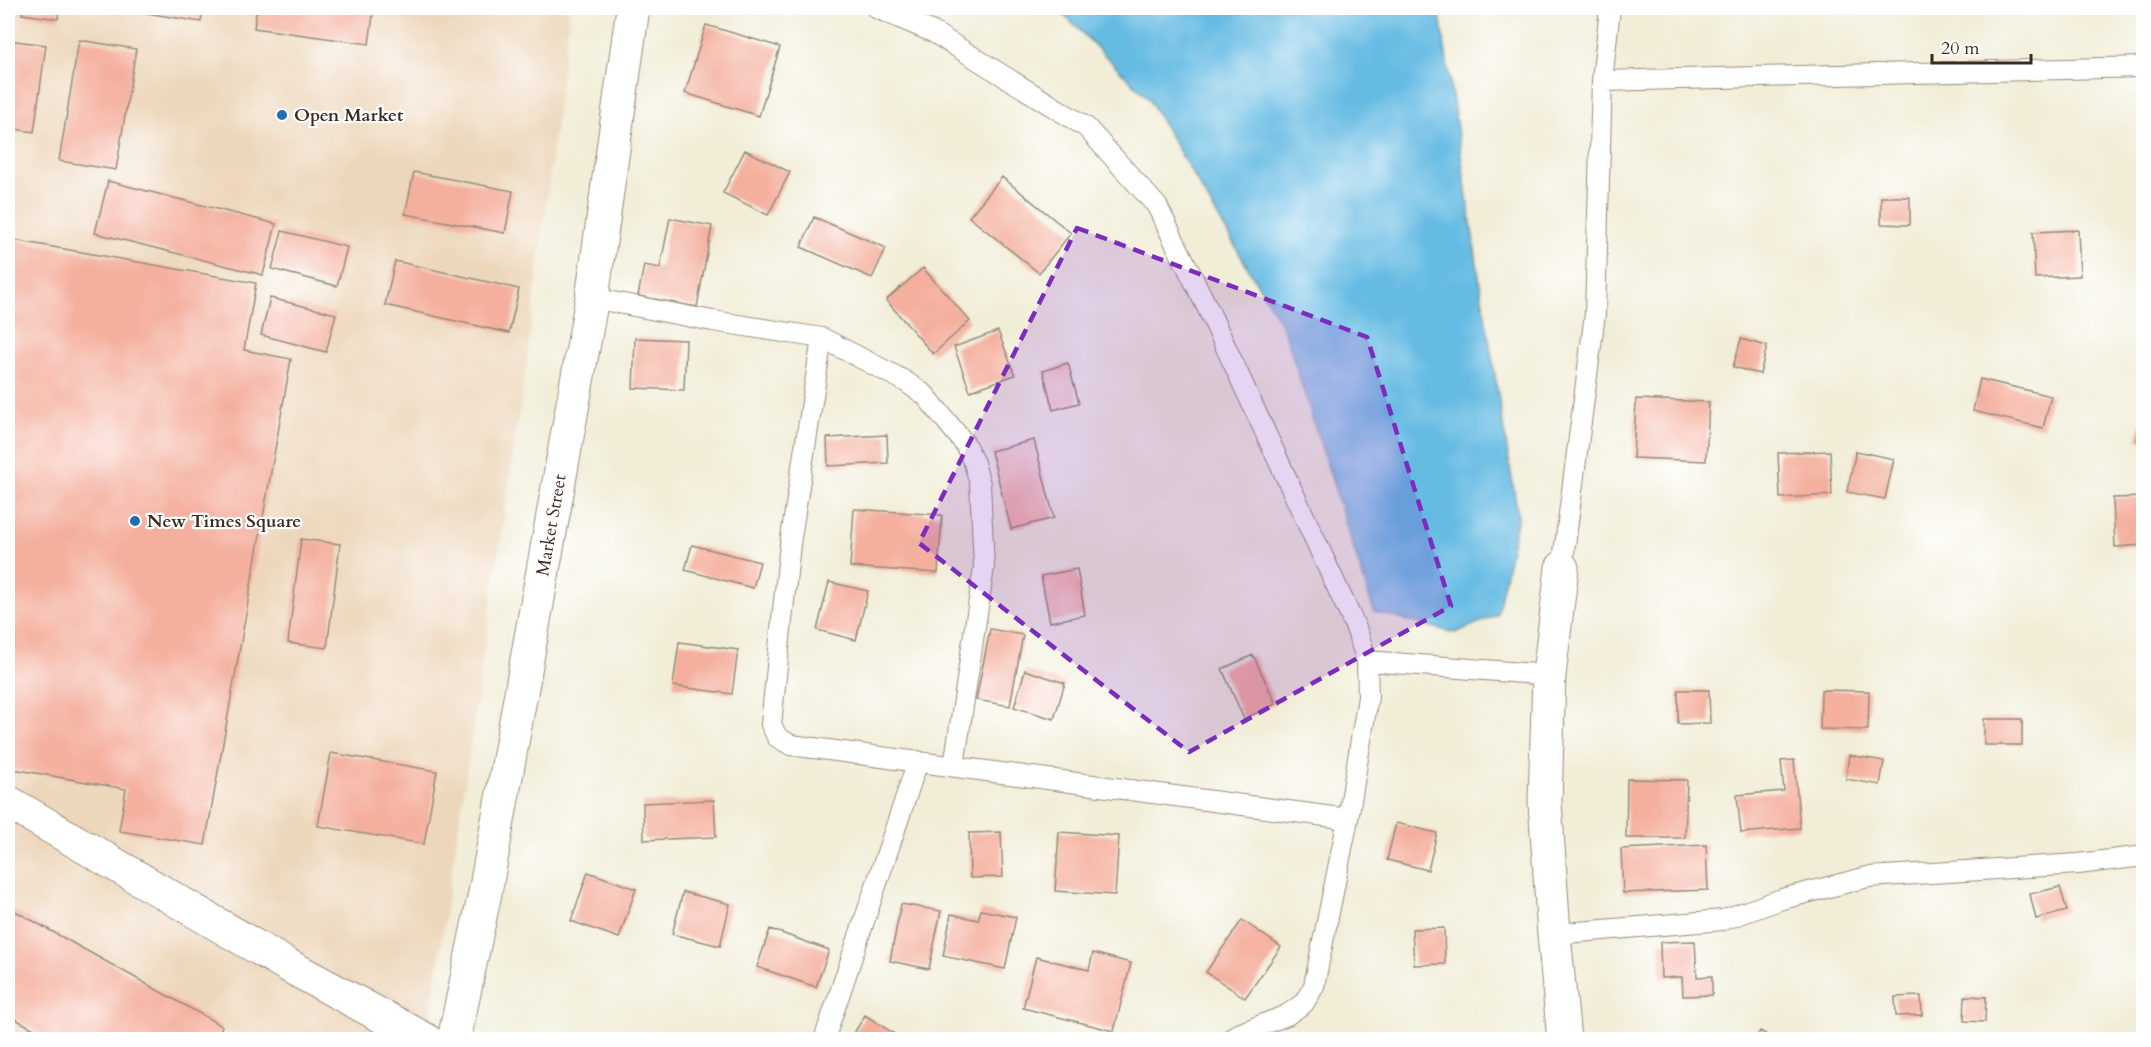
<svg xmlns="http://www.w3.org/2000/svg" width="2151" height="1047" viewBox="0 0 2151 1047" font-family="Cardo,serif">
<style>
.built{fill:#edd7bb}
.water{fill:#66bbe3;stroke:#507280;stroke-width:1.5}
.building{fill:#f4af9d}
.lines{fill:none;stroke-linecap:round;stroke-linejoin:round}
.lane-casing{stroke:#968c7a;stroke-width:22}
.street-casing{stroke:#968c7a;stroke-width:35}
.lane{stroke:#fff;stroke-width:20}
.street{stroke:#fff;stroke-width:33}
.marked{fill:#7b2cbf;fill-opacity:0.2;stroke:#7b2cbf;stroke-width:4.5;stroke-dasharray:12 8;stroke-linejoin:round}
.poi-dot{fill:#1f6fb2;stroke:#fff;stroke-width:2}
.labels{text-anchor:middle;stroke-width:4.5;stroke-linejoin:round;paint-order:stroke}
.poi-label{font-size:18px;font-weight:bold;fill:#3b2a1e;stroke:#fff;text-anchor:start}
.street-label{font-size:18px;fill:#3b2a1e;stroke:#fff}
</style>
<rect width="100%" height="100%" fill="#fff"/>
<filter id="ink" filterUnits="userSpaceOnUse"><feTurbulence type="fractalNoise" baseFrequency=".0167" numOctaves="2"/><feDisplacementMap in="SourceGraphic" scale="12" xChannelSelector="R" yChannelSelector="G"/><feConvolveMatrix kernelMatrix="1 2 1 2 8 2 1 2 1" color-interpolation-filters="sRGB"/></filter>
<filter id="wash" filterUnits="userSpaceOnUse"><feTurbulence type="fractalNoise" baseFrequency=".008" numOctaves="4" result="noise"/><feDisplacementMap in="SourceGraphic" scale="24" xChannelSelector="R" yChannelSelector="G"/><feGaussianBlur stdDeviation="1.35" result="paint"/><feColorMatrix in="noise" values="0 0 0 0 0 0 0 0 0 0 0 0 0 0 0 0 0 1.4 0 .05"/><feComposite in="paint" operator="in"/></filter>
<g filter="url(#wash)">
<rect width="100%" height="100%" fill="#f1edd7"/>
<!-- built -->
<path class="built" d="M8,8H570L527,359L431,1013L429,1039H8Z"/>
<!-- water -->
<path class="water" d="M1057,8H1439L1481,291L1518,516L1497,615L1455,633L1374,612L1284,329L1148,98Z"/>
<g id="blocks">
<!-- building -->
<path class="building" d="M23,8H59L58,19L22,14Z
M116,8H203L201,22Z
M257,8H374L369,44L254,28Z
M706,25L780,47L759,116L685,93Z
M8,40L46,45L34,132L8,128Z
M79,40L136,49L116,170L59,161Z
M745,150L790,172L768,215L723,193Z
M414,172L513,191L505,233L405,214Z
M1002,177L1071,233L1039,273L969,217Z
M108,181L276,224L263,275L95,233Z
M1881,197H1910V225L1881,224Z
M814,217L886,248L872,278L801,247Z
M670,218L712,226L697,307L638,296L644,265L660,268Z
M2078,230L2080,276L2035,278L2033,232Z
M282,231L347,247L337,286L272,269Z
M8,239L256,283L244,350L291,359L205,845L119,831L126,789L8,768L9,683L8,682Z
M395,261L519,289L509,333L385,305Z
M923,268L970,321L933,354L886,300Z
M270,298L336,314L326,352L261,335Z
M998,331L1015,375L970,391L954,347Z
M635,338L686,340L684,390L633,388Z
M1741,339L1767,346L1760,374L1733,367Z
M1068,363L1079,403L1053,410L1043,371Z
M1980,379L2051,396L2043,428L1973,411Z
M1636,399L1709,402L1706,461L1633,458Z
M2143,416H2144V441L2137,440Z
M887,435L888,463L828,466L827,438Z
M1034,440L1054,518L1011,529L991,451Z
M1830,451L1832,495L1780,498L1778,453Z
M1856,451L1894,459L1885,499L1847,492Z
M2144,497V545L2115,547L2113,498Z
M854,509L942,515L938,573L850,567Z
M301,539L340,544L327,648L288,643Z
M692,545L760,562L753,588L685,570Z
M1077,569L1085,615L1050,622L1041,576Z
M829,582L868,591L856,640L817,630Z
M990,629L1023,635L1010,706L976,700Z
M679,642L738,650L732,694L673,686Z
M1253,655L1276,704L1244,719L1222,669Z
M1025,670L1065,683L1054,719L1014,707Z
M1678,690H1709L1710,723L1678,724Z
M1821,690L1869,691L1868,730L1820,729Z
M1984,719H2022V745H1984Z
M331,753L437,771L424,844L318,826Z
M1849,755L1884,761L1880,785L1846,779Z
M1794,760L1800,828L1741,833L1737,795L1784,791L1781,761Z
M1627,779L1687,780L1685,838H1626Z
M714,800L716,837L644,840L643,803Z
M1396,823L1437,833L1428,870L1387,860Z
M1001,832L1003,877L970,878L969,833Z
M1059,832L1119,836L1115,895L1055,891Z
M1706,845L1708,890L1623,893L1621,849Z
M588,872L636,889L619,938L571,921Z
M2060,887L2067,911L2036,919L2030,894Z
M683,892L730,904L720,946L672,934Z
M901,904L941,911L929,969L890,961Z
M8,907L222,1026L215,1040H54L8,1015Z
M981,910L1016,917L1005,969L943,956L951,914L978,920Z
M1242,920L1281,947L1245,998L1206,972Z
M1444,928L1445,964L1414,965L1412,929Z
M770,929L829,950L816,987L757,967Z
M1695,941L1697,977L1712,976V995L1683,996L1682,977L1661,978L1660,942Z
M1093,953L1131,963L1114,1031L1023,1008L1036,957L1089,970Z
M1921,996L1922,1015L1896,1016L1895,997Z
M1965,996L1986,997L1985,1022L1964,1021Z
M865,1015L904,1040H850Z
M1760,1031L1776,1040H1755Z"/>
</g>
</g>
<g filter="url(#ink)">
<use href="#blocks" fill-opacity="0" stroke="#968c7a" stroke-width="1.5"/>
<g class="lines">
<defs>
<path id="lane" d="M876,8L933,32L1086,127L1157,206L1209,311L1356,628L1367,661L1368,697L1348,819L1314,986L1304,1003L1287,1015L1236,1035L1230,1040
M1602,81L2144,67
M592,298L713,321L822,338L790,544L771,724L777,737L791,745L1348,819
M822,338L903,380L925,395L965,444L974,463L980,484L984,567L954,766
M1562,568L1595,314L1602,81L1610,8
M1367,661L1549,675
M1554,934L1723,920L1782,899L1868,877L2078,864L2144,856
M824,1040L918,761"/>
<path id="street" d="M1562,568L1549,675L1545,802L1554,934L1564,1040
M8,802L289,966L426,1040
M454,1040L485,893L592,298L633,8"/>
</defs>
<!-- lane casing -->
<use href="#lane" class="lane-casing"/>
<!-- street casing -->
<use href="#street" class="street-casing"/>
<!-- lane -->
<use href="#lane" class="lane"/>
<!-- street -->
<use href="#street" class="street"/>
</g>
</g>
<!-- marked area -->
<path class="marked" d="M1077,228L1367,337L1451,606L1189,752L919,543Z"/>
<!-- markers -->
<g class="poi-dot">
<circle cx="282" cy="115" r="6"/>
<circle cx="135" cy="521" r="6"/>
</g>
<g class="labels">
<!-- poi labels -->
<g class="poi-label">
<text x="294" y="121">Open Market</text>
<text x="147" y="527">New Times Square</text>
</g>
<!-- street labels -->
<g class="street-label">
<text transform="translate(551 525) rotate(-80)" y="6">Market Street</text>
</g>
</g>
<!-- margin -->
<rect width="2151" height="1047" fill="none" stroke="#fff" stroke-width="30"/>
<!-- scale -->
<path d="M1932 54v9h99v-9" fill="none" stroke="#3b2a1e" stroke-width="3"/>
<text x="1941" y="54" font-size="18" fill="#3b2a1e" stroke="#ffffff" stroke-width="4.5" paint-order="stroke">20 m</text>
</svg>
